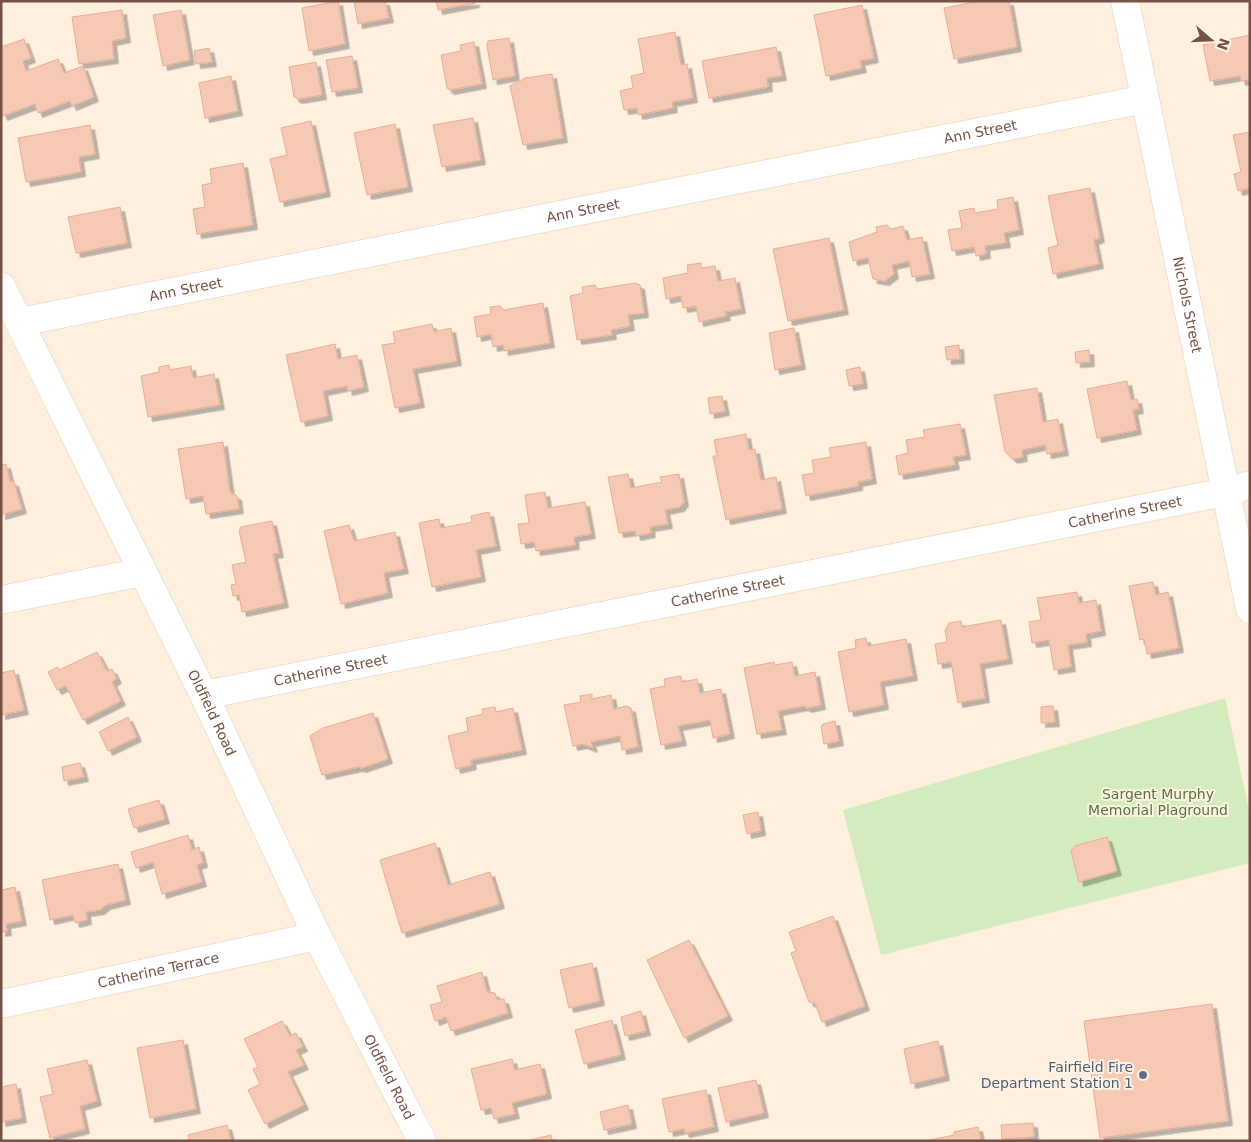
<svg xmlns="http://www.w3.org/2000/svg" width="1251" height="1142" viewBox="0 0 1251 1142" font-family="'DejaVu Sans',sans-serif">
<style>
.green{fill:#d4ecbd}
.building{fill:#f5c9b4;stroke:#e9ad94;filter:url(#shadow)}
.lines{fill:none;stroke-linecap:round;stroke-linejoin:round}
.minor-casing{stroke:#e4ccbd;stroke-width:29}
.minor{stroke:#fff;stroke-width:28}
.service-dot{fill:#5c6f8a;stroke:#fff3e6;stroke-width:2}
.labels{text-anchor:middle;stroke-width:4;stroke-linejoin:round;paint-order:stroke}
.street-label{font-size:14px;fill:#755245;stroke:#fff3e6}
.park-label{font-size:14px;fill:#51763a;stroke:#fff3e6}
.service-label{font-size:14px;fill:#4e5e75;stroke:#fff3e6;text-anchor:end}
</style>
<defs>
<filter id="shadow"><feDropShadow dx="4.5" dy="4.5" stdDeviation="0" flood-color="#0004"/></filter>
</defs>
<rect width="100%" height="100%" fill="#feefdf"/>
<!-- green -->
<path class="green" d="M1225,698L1250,815V863L881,955L843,810Z"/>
<!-- building -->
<path class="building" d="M338,1L345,44L309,51L302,8Z
M354,1H385L389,18L358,24Z
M436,1H475V3L438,10Z
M980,1H1009L1017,47L954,59L944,8Z
M862,5L874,58L860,61L862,68L826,76L814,15Z
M122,10L126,38L112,41L114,59L79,64L72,17Z
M181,10L190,60L163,66L153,15Z
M675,32L681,65L687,64L693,98L672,102L673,108L638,115L637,108L624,110L620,91L633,88L631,76L644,73L638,39Z
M1250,35V80L1241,81L1240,76L1210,81L1203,45Z
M509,38L515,76L493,80L487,46L488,41Z
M24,39L31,58L23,61L26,71L58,59L64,73L83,66L94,97L72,106L70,101L38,113L35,104L3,116L1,111V47Z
M474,42L482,84L450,90L447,88L441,55L461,51L460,45Z
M776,47L782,76L767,78L768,87L709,98L702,61Z
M209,48L212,62L196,64L194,51Z
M352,56L358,88L332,92L326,60Z
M316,62L322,95L298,99L294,97L289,67Z
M552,74L563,138L523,145L510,86L525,78Z
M231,76L238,111L205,118L199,83Z
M473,118L481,160L442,167L433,125Z
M311,121L326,192L280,202L270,159L287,155L281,128Z
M395,124L408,187L367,195L354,133Z
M90,125L95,154L79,157L81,172L26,182L18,138Z
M1250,132V188L1238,191L1234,174L1241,172L1233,135Z
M243,163L253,225L197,234L193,209L205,207L202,185L212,183L210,169Z
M1090,188L1100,238L1094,240L1099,264L1053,274L1048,248L1058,245L1048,196Z
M1013,197L1019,230L1004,233L1006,243L985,246L986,254L976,256L974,247L952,251L948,230L962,228L959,211L974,208L975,213L998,209L997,200Z
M120,207L127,243L76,253L68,217Z
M887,225L891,229L903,226L907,240L922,237L930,274L912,277L909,261L892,265L894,274L885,281L873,279L868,258L853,261L849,242L877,232L876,227Z
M829,238L844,310L788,321L773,249Z
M701,263V268L715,266L718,281L735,278L741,309L725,312L726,316L699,322L696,306L683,308L681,296L666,299L663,278L688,273L687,265Z
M635,283L640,285L644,313L628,315L630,326L611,330L612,335L577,340L570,296L583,293L582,287L595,285L598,289Z
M543,303L550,343L504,351L503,345L493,347L491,334L477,337L474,317L491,314L490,307L500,306L504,310Z
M432,324L434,332L451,328L457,361L413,369L420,403L395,408L382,345L395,343L393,332Z
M794,328L801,365L775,370L769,333Z
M335,344L338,359L357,355L364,387L348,391L347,386L323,391L328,416L301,422L286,355Z
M959,345L960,359L947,360L945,347Z
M1089,350L1090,362L1076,363L1075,352Z
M169,365L170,370L191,366L193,378L214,374L220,405L148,417L141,376L159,372V367Z
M860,367L863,384L849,386L846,370Z
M1127,381L1131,400L1137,399L1139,409L1133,410L1137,430L1097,438L1087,389Z
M1037,388L1043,422L1058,419L1064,451L1047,454L1045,445L1022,450L1023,457L1013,459L1005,452L994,395Z
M722,396L725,411L710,414L708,398Z
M960,424L966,455L953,457L955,465L899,475L896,456L908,453L906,440L925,437L923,430Z
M746,434L749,450L755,449L761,480L776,477L782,509L726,520L713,456H717L714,440Z
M223,442L230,492L237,496L239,509L206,514L203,496L186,499L178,449Z
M866,442L872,479L858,482V486L806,496L802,475L814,473L812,460L831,457L829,448Z
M6,464L10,481L14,482L22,509L1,515V465Z
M628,474L631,488L662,482L660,477L679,474L684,502L680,507L665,510L668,524L650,527L651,533L636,536L635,531L619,533L608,477Z
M545,492L548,508L585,502L591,534L574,537L575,545L536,551L534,542L521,544L518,524L529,523L525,495Z
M489,512L496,546L476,550L481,577L432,587L419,523L439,519L441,528L472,522L471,516Z
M272,521L279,553L273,554L284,603L242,612L239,595L233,596L231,585L236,584L232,565L246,562L239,531L241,527Z
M349,525L354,541L395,532L404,569L384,573L388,593L341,604L324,531Z
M1153,582L1156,595L1168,592L1179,648L1147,654L1144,639L1140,640L1129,586Z
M1077,592L1079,603L1096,600L1101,631L1086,634L1087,642L1068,645L1071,667L1054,670L1049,640L1032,643L1029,622L1041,620L1037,598Z
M1001,620L1008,659L980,664L985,698L958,703L951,662L938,664L935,644L947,642L945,630L949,623L961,621L962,627Z
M866,638L868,646L906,639L913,676L880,682L884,705L849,712L838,652L856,648L855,640Z
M97,652L107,671L112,669L117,679L112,682L121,701L83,720L66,686L57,690L48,672L58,667L59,670Z
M774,662L775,665L792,662L795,676L815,672L821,705L807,708L804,706L778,711L782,730L757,734L744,668Z
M14,670L24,710L1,715V673Z
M681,676L682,682L697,679L700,693L721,689L730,734L713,738L710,720L678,726L682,741L661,745L650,689L665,686L664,679Z
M592,694V699L611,695L614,709L626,706L631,708L638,747L622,750L620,736L591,742L593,748L583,744L573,746L564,705L581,702L580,696Z
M1053,706L1055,722L1041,723V707Z
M495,707L496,712L513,708L522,750L471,760L472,765L456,769L448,736L468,731L466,718L483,714L482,709Z
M373,713L388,759L362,768L358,767L322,775L310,736L323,728Z
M128,717L137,737L108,751L99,732Z
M835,721L839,741L824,744L821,727L823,724Z
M80,763L84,777L64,781L62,767Z
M159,800L165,819L134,828L128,809Z
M758,812L761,831L747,834L743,815Z
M188,835L192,850L199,847L203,863L197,865L202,882L162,894L153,862L136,868L131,852Z
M1107,837L1117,871L1079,882L1071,851L1075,846Z
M435,843L448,885L490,872L500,904L402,933L380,860Z
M118,864L126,900L106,905L100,910L86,912L87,920L75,923L73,915L50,920L42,880Z
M15,887L22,921L6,924L7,931L1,932V890Z
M833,916L865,1006L822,1022L815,1003L809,1002L791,953L796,951L789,932Z
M689,940L728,1016L684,1038L647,960Z
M592,963L600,1001L569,1008L560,970Z
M482,972L487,992L495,993L497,1000L504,999L508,1013L451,1031L446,1017L435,1021L430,1005L442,1002L437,986Z
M1212,1004L1228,1121L1100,1138L1084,1021Z
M641,1011L646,1031L625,1036L621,1017Z
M612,1020L621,1055L584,1064L575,1030Z
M282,1021L290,1036L296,1033L303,1047L296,1050L304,1065L288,1072L304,1105L265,1124L248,1090L260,1084L253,1069L258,1067L244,1039Z
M183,1040L196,1109L150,1118L137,1048Z
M938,1041L945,1076L911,1084L904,1049Z
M512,1059L515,1070L540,1064L547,1094L512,1103L515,1114L494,1119L491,1108L481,1110L471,1069Z
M87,1060L97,1101L80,1106L85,1129L50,1138L40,1097L53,1094L47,1069Z
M756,1080L764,1113L726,1122L718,1088Z
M16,1084L22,1118L1,1122V1087Z
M706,1090L714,1127L685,1133L684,1129L669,1132L662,1099Z
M628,1105L632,1124L604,1130L600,1112Z
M1033,1123L1034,1137L1002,1139L1001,1125Z
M227,1125L231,1141H189L188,1135Z
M978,1127L981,1141H926L954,1135V1132Z
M551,1135L552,1141H526Z"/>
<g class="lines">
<defs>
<g id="minor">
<path id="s1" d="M1125,1L1250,609"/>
<path id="s2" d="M1,286L204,695L317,936L422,1141"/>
<path id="s3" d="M20,322L1145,99"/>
<path d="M1,600L142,572"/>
<path id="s4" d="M204,695L1225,492L1250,485"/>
<path id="s5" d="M1,1004L317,936"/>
</g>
</defs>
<!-- minor casing -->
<use href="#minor" class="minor-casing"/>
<!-- minor -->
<use href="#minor" class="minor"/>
</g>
<!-- markers -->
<circle class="service-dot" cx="1143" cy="1075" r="5"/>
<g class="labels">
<!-- street labels -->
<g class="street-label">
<text dy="5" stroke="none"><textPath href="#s3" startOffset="979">Ann Street</textPath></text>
<text dy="5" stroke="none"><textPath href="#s3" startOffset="574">Ann Street</textPath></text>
<text dy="5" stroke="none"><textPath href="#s3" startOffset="169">Ann Street</textPath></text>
<text dy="5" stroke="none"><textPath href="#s1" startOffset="310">Nichols Street</textPath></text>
<text dy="5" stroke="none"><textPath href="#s4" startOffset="939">Catherine Street</textPath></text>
<text dy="5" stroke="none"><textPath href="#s4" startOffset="534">Catherine Street</textPath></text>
<text dy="5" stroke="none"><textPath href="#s4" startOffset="129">Catherine Street</textPath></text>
<text dy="5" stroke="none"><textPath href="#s2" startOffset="476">Oldfield Road</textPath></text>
<text dy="5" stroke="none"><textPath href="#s5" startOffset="161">Catherine Terrace</textPath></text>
<text dy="5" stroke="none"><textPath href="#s2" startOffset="881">Oldfield Road</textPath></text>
</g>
<!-- park labels -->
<g class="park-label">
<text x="1158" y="799">Sargent Murphy<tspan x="1158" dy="16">Memorial Plaground</tspan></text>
</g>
<!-- service labels -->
<g class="service-label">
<text x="1133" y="1072">Fairfield Fire<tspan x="1133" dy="16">Department Station 1</tspan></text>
</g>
</g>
<!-- border -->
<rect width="1251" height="1142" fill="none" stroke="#755245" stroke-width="5"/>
<!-- north arrow -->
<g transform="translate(1211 40) rotate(109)" stroke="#fff3e6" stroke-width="4" paint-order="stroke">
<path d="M0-4L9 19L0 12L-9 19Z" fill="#755245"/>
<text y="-8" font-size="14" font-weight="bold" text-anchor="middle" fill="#755245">N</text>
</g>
</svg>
